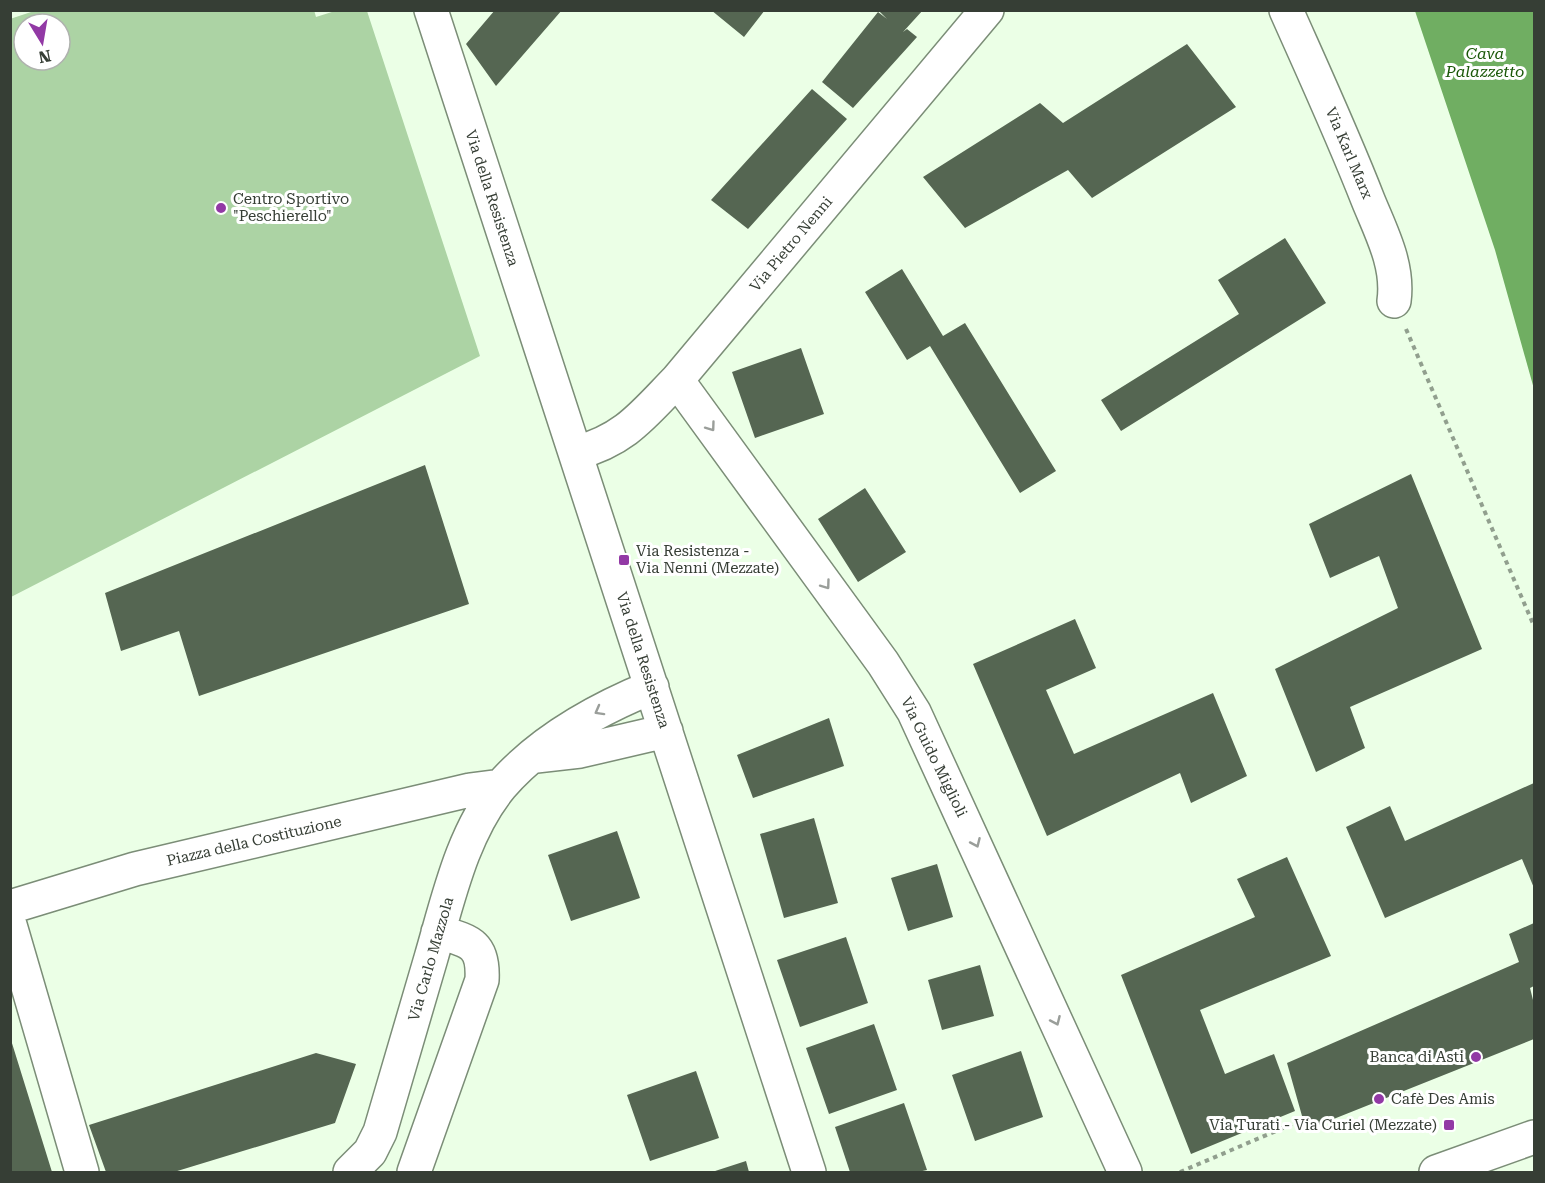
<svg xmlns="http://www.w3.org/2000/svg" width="1545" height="1183" viewBox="0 0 1545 1183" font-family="'Roboto Serif',serif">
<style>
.green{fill:#acd3a4;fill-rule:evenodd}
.water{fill:#70ae62}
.building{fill:#556652}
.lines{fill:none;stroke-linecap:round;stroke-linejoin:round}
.minor-casing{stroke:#7b8d77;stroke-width:36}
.path{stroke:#919f8e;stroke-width:4;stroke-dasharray:4.5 4.5;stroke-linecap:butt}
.minor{stroke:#fff;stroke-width:33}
.oneway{stroke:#9a9e9a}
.poi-dot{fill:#9239a5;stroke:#fff;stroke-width:2}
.labels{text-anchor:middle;stroke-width:6;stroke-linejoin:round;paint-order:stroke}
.street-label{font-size:15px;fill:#363e35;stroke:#fff}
.poi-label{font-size:15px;fill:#363e35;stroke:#fff;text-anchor:start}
.water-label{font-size:16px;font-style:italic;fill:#1b5809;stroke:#fff}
</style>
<rect width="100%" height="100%" fill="#ebffe6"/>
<!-- green -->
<path class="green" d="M37,10H314L316,17L335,11H367L480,356L11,597L10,19ZM24,24H60V60H24Z"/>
<!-- water -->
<path class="water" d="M1415,11H1534V389L1495,250Z"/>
<!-- building -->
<path class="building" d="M495,10H562L496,86L466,44Z
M711,10H765L744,37Z
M878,10H923L903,32L907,29L917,37L853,108L822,82L878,12L887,19Z
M1187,44L1236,107L1092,198L1068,170L965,228L923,177L1040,103L1063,123Z
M812,89L847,119L748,229L711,200Z
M1285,238L1326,303L1121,431L1101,400L1239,314L1218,280Z
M902,269L943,336L965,323L1056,471L1020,493L930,346L907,360L865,292Z
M801,348L824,414L755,438L732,372Z
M425,465L469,604L199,696L179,631L121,651L105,593Z
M1411,474L1482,649L1350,707L1365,748L1316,772L1275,669L1398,608L1379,556L1330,578L1309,524Z
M865,488L906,552L858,582L818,519Z
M1075,619L1096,668L1046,690L1074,754L1213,693L1247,776L1191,803L1180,773L1047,836L973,664Z
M829,718L844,766L753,798L737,755Z
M1534,783V888L1522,859L1385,918L1346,827L1390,806L1405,841Z
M814,818L838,903L784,918L760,834Z
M617,831L640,898L571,921L548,855Z
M1287,857L1331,956L1200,1010L1225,1074L1274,1054L1295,1111L1191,1154L1121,975L1255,917L1237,879Z
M937,864L953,917L908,931L891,878Z
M1534,923V986L1530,988L1534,1004V1039L1306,1130L1287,1063L1519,962L1509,934Z
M846,937L868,1003L800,1027L777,960Z
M980,965L994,1016L942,1030L928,980Z
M874,1024L897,1090L829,1114L806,1048Z
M10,1040H11L52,1172H10Z
M1021,1051L1043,1117L975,1141L952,1075Z
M316,1053L356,1064L335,1123L174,1172H106L89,1125Z
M696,1071L719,1138L650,1161L627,1095Z
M904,1103L927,1170L918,1172H850L835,1127Z
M746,1161L749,1172H712Z"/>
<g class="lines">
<defs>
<path id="minor" d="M431,10L809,1172
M1286,10C1314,73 1343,136 1368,200C1381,232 1399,265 1394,301
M677,380L883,663L914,712L1125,1172
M576,453C625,440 643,415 677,380L987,10
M536,756L580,751L666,731
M10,907L135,869L470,790L501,786
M10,925L82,1172
M350,1172L370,1152L380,1132C397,1074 414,1016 431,958C448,900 462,833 501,786C540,741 598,709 652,687
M414,1172L482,980C484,943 469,941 438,932
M1436,1172L1534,1137"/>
</defs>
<!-- minor casing -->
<use href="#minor" class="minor-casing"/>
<!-- path -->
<path class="path" d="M1406,329L1534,626
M1180,1172L1304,1119"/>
<!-- minor -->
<use href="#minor" class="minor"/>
</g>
<!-- one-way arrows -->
<defs><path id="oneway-chevron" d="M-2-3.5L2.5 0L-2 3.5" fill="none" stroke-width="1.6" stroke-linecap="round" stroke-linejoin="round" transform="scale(1.5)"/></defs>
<g class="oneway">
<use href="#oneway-chevron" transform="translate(711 427) rotate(54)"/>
<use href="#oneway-chevron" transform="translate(826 585) rotate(54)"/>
<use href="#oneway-chevron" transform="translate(599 711) rotate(151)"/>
<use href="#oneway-chevron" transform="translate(976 843) rotate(66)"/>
<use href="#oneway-chevron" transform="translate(1056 1021) rotate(66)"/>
</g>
<!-- markers -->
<g class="poi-dot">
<circle cx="221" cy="208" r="6"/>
<rect x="618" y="554" width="12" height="12" rx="3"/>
<circle cx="1476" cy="1057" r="6"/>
<circle cx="1379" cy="1099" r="6"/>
<rect x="1443" y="1119" width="12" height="12" rx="3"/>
</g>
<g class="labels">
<!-- street labels -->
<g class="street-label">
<text transform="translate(1349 153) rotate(67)" y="5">Via Karl Marx</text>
<text transform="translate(492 198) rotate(72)" y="5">Via della Resistenza</text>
<text transform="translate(791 244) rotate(-50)" y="5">Via Pietro Nenni</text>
<text transform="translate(643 660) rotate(72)" y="5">Via della Resistenza</text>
<text transform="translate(934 757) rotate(64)" y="5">Via Guido Miglioli</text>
<text transform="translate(254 841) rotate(-13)" y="5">Piazza della Costituzione</text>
<text transform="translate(431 959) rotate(-74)" y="5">Via Carlo Mazzola</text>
</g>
<!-- poi labels -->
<g class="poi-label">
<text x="233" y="204">Centro Sportivo<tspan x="233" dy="17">"Peschierello"</tspan></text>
<text x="636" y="556">Via Resistenza -<tspan x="636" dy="17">Via Nenni (Mezzate)</tspan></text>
<text x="1464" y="1062" text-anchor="end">Banca di Asti</text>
<text x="1391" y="1104">Cafè Des Amis</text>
<text x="1437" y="1130" text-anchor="end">Via Turati - Via Curiel (Mezzate)</text>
</g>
<!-- water labels -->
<g class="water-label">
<text x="1485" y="59">Cava<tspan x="1485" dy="18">Palazzetto</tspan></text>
</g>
</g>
<!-- border -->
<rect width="1545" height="1183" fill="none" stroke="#363e35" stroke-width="24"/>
<!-- north arrow -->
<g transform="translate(42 42) rotate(169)"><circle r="28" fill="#ffffff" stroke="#afb2ae" stroke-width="1.5"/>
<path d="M0-4.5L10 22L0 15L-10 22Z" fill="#9239a5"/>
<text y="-9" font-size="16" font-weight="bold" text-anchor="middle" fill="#363e35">N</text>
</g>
</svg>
